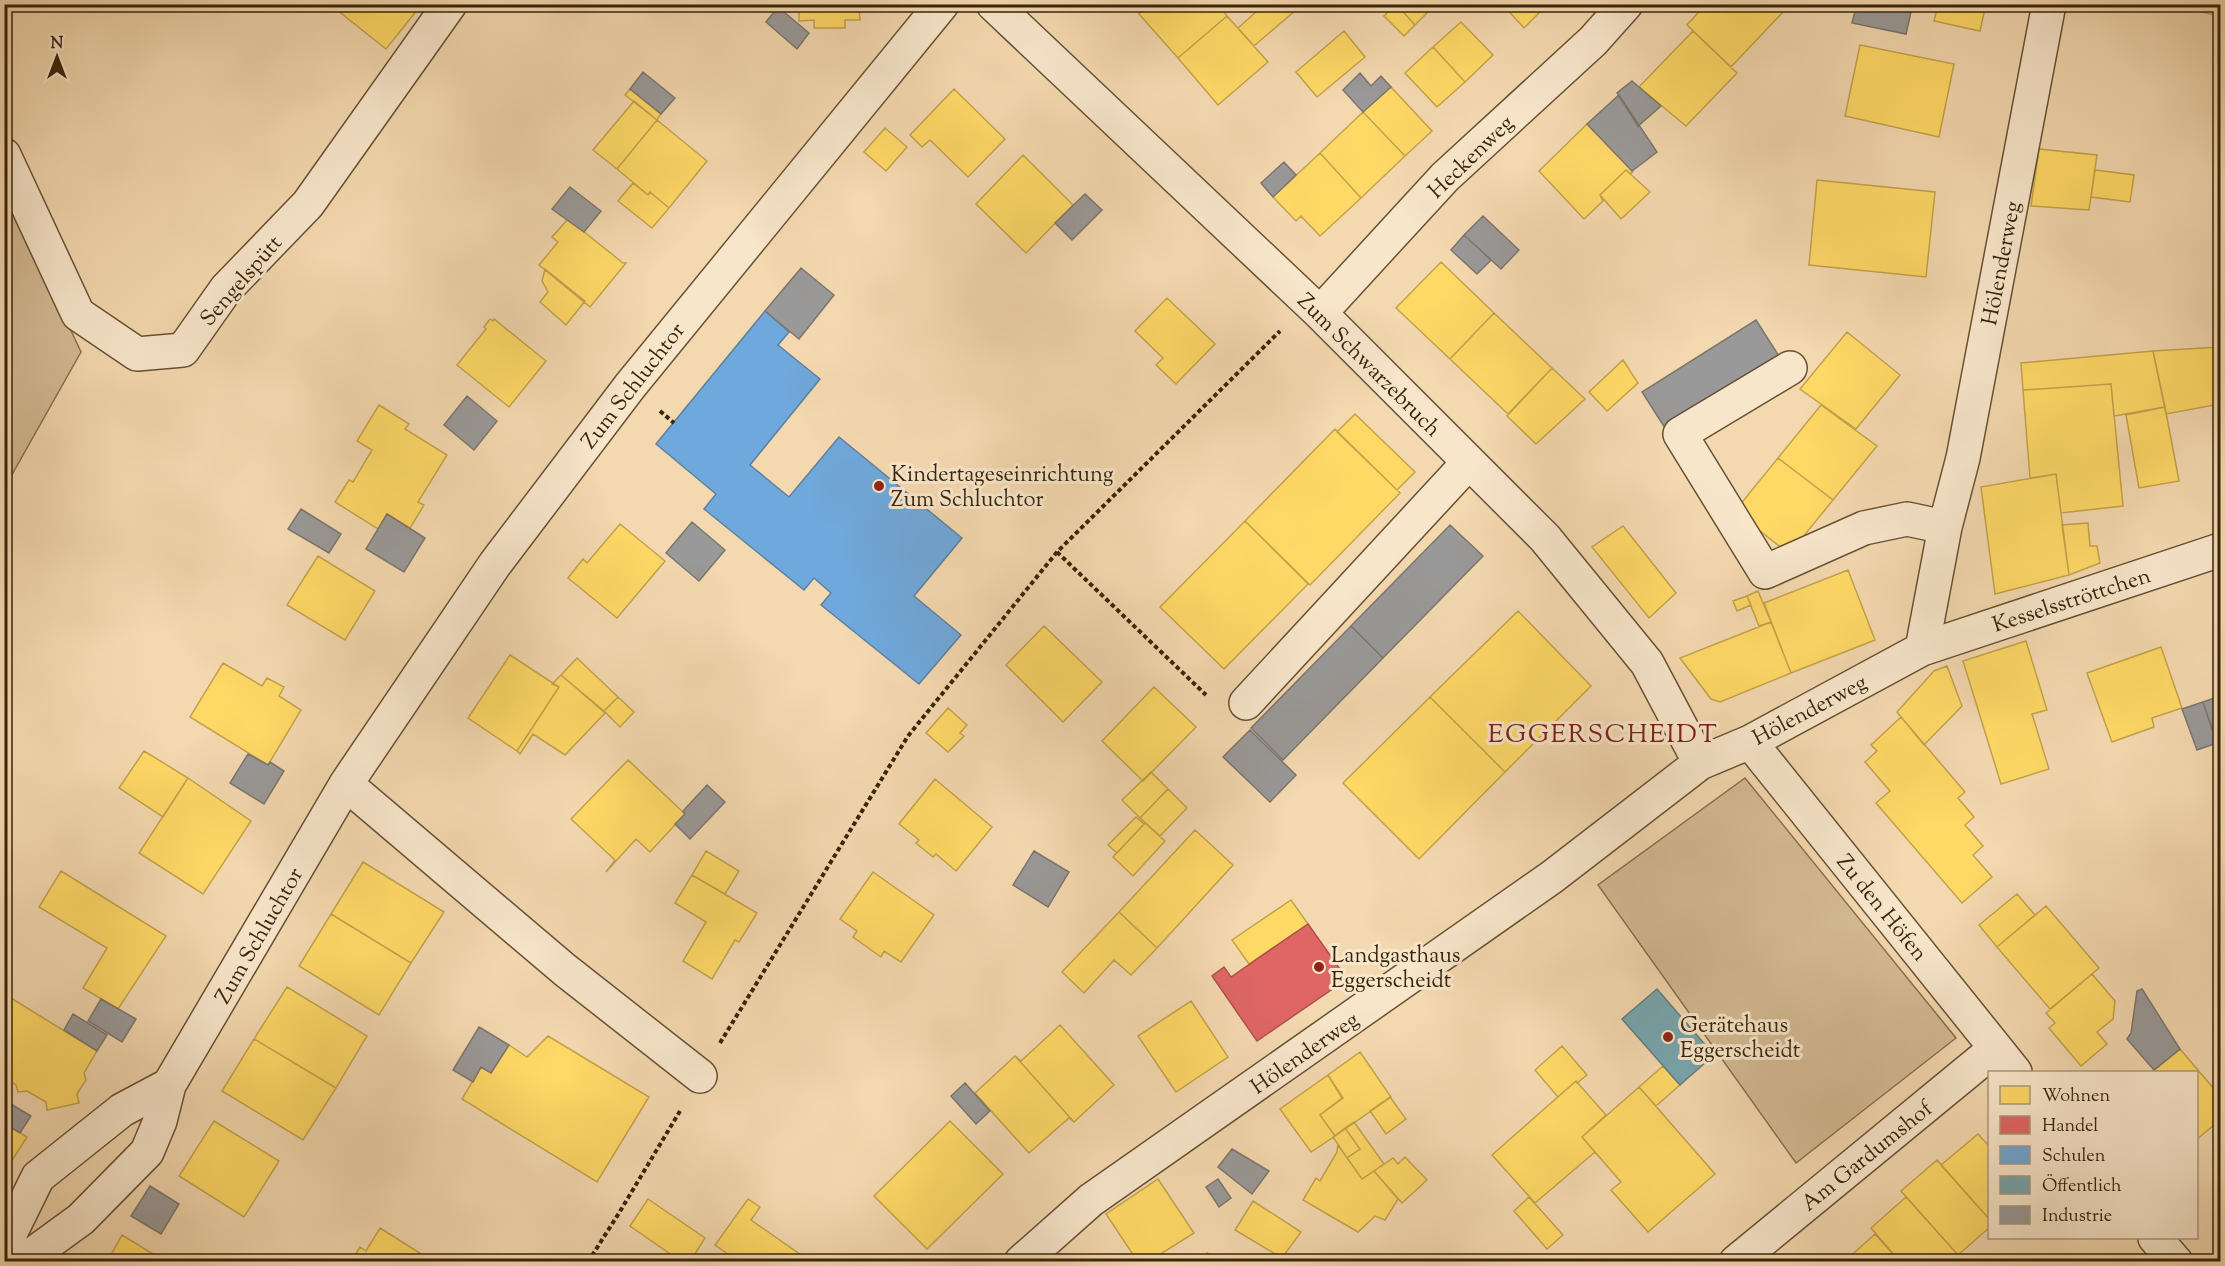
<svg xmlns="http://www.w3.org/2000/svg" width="2225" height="1266" viewBox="0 0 2225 1266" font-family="'Sorts Mill Goudy',serif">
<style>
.green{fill:#d4ba93;stroke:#86704f;stroke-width:1.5}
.homes{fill:#ffd966;stroke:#c3a34b;stroke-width:1.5}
.shops{fill:#e06666;stroke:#ad524b;stroke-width:1.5}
.schools{fill:#6fa8dc;stroke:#5e819d;stroke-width:1.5}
.public{fill:#76a5af;stroke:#637f7e;stroke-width:1.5}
.industry{fill:#999;stroke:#7c766e;stroke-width:1.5}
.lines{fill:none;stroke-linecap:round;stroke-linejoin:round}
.minor-casing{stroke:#665234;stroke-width:36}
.path{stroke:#37250b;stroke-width:4;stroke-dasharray:4.5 3;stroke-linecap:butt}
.minor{stroke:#f8e6cb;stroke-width:33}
.poi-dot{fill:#8f2418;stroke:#f8e6cb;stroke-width:2}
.labels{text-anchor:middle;stroke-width:6;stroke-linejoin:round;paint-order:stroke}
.street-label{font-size:22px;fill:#37250b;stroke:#f8e6cb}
.poi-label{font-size:22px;fill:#37250b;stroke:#f8e6cb;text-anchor:start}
.quarter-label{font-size:26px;letter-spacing:1.5px;fill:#7a1f14;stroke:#f8e6cb}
</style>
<rect width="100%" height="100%" fill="#f4d8af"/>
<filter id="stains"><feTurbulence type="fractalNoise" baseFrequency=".00333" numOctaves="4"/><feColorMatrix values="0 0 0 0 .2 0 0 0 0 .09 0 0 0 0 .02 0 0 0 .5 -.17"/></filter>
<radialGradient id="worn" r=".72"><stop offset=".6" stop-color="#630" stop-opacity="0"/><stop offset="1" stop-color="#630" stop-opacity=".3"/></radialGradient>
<!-- green -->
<path class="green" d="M4,187L81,352L5,487H4Z
M1745,778L1956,1038L1796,1163L1598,885Z"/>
<!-- homes -->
<path class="homes" d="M333,4H422L386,49L332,6Z
M791,4H867V6H859L860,20H845V28H814V20L799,21V6Z
M1150,4H1218L1227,16L1178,58L1139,14Z
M1265,4H1303L1254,46L1238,28Z
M1396,4H1419L1427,13L1415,25Z
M1396,4L1415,25L1404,36L1384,16Z
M1502,4H1548L1524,28Z
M1706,4H1776L1783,12L1731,67L1687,25Z
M1938,4H1986L1980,31L1934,21Z
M2220,4L2219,16L2171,5V4Z
M1227,16L1268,62L1218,105L1178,58Z
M1461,22L1493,55L1465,82L1433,47Z
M1344,31L1365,57L1317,97L1296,72Z
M1693,31L1737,73L1686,126L1639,87Z
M1860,45L1954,64L1939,137L1845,116Z
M1433,47L1465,82L1437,107L1405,73Z
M1391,87L1432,131L1405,156L1363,112Z
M630,89L661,114L657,120L625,95Z
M954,89L1005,139L968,177L930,140L922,147L910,135Z
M634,101L657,120L617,169L593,150Z
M1363,112L1405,156L1361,198L1320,153Z
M657,120L707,161L669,208L650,192L648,195L617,169Z
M1587,124L1633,171L1631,174L1626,170L1600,195L1603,201L1584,219L1539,171Z
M885,128L907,147L886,171L864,152Z
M2039,149L2097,155L2089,210L2031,206Z
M1320,153L1361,198L1320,236L1301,216L1296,221L1273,197Z
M1023,155L1073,205L1026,253L976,204Z
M1626,170L1650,192L1621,219L1600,195Z
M2095,170L2134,175L2130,202L2091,197Z
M1817,180L1935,192L1926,277L1809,265Z
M633,183L648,195L650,192L669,208L652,228L618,201Z
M568,219L623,263H626L590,307L539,265L558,242L552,237Z
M1441,262L1494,313L1450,359L1396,308Z
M545,269L585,301L566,325L540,302L548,292L542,281Z
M1167,298L1215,344L1176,384L1156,365L1163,358L1135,331Z
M1494,313L1552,368L1508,414L1450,359Z
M490,319L493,321L494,319L546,361L509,407L457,365L486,329L484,327Z
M1847,332L1900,375L1856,429L1800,389Z
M2220,347V404L2166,414L2153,351Z
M2153,351L2165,407L2114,416L2111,384L2023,390L2021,363Z
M1623,360L1638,383L1607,411L1589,392Z
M1552,368L1585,399L1536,444L1507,416Z
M2111,384L2123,506L2061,513L2056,474L2030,478L2023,390Z
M379,405L409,424L405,429L447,455L418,502L424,505L410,528L387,514L378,529L335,502L349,480L353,482L372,450L357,441Z
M1821,405L1877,446L1833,500L1778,458Z
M2165,407L2179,481L2139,488L2126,415Z
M1355,414L1415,472L1397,490L1337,432Z
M1335,429L1400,493L1310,585L1245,521Z
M1778,458L1833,500L1789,554L1735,511Z
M2056,474L2069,575L1995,594L1981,487Z
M1245,521L1308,584L1224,669L1160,607Z
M2088,523L2090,546H2097L2100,563L2069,575L2062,525Z
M620,524L665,561L617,618L568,578L583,559L587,563Z
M1623,526L1676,593L1649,618L1592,547Z
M318,556L375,591L345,640L287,605Z
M1848,570L1875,640L1791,673L1764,603Z
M1758,591L1771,622L1759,626L1747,596Z
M1747,596L1751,605L1737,611L1733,601Z
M1518,611L1591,686L1505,772L1430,697Z
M1771,622L1791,673L1720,702L1711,699L1680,658Z
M1044,626L1102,682L1063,722L1006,665Z
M2220,636V655L2214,638Z
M2026,641L2047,710L2032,714L2049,769L2001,784L1963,661Z
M2161,647L2182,708L2152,718L2154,727L2112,742L2087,673Z
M510,655L559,687L517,751L468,718Z
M577,658L618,697L604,711L561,675Z
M223,663L262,686L267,678L284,687L279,696L301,710L268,765L190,717Z
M1947,666L1962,706L1924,745L1897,712L1934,671Z
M561,675L605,713L565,755L533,734L520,754L517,751L559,687L552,684Z
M1154,687L1196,727L1143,781L1102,741Z
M618,697L634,712L620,727L604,711Z
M1430,697L1505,772L1419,859L1343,783Z
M948,708L967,725L960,733L964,736L948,752L926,733Z
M1901,717L1965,792L1958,798L1974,817L1965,825L1983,846L1973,855L1992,877L1962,903L1876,803L1890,791L1865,762L1877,751L1871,745Z
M144,751L188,778L163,817L119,788Z
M628,760L685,814L650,852L636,839L606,872L615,860L571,819Z
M1151,772L1168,789L1140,818L1122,800Z
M188,778L251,821L203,894L139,853Z
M935,779L992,827L956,871L936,854L933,857L916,843L919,840L899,824Z
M1168,789L1187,808L1160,836L1140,818Z
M1136,817L1144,824L1117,853L1108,845Z
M1145,823L1165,841L1133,876L1113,857Z
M1195,830L1233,865L1157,948L1119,912Z
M706,851L739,871L725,894L692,875Z
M363,862L444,912L411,963L331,914Z
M61,871L166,936L118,1009L83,988L107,948L39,907Z
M873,872L934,915L901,962L884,951L881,957L853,937L857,931L840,919Z
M692,875L757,913L739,942L735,940L712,979L683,961L706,922L675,903Z
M2017,894L2035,915L1997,947L1979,925Z
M1291,900L1308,924L1249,964L1232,940Z
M2046,906L2099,968L2050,1009L1997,947Z
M1119,912L1157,948L1131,975L1114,960L1084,993L1062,972Z
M331,914L411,963L379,1015L299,966Z
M2092,974L2115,1001L2113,1019L2097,1032L2107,1044L2081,1066L2049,1028L2055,1023L2046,1013Z
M287,987L367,1036L336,1088L254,1039Z
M6,995L97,1051L84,1073L86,1080L77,1094L79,1103L47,1110L46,1102L27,1091L18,1092L16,1085L4,1077V1005L8,999L6,997Z
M1191,1001L1228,1057L1176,1092L1138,1036Z
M1060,1025L1114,1085L1074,1122L1015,1056L1021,1061Z
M548,1036L649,1097L597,1182L462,1099L481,1067L491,1073L509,1045L527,1057Z
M254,1039L336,1088L303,1140L222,1091Z
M1562,1046L1587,1075L1577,1083L1576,1081L1558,1097L1535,1070Z
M2180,1049L2220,1096V1120L2196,1140V1072H2152Z
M1360,1052L1391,1097L1335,1136L1320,1115L1343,1098L1328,1075Z
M1015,1056L1074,1122L1069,1118L1029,1153L975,1093Z
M1663,1066L1680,1085L1656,1106L1639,1087Z
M1328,1075L1342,1098L1320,1115L1335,1136L1311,1152L1280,1109Z
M1576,1081L1606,1115L1582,1137L1595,1152L1535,1203L1492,1155Z
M1639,1087L1715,1174L1648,1232L1611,1190L1621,1182L1582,1137Z
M1390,1097L1406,1119L1386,1134L1370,1111Z
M214,1121L279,1161L244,1217L179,1176Z
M950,1121L1003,1174L927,1249L874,1196Z
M1354,1122L1384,1164L1362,1179L1347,1158L1360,1149L1345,1128Z
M4,1123L27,1137L4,1173Z
M1345,1128L1360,1149L1347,1158L1333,1137Z
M1978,1134L1990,1147V1220L1941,1165Z
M1338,1145L1362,1179L1374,1171L1398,1199L1385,1220L1375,1216L1358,1232L1303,1200L1316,1178L1320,1181L1337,1152Z
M1405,1157L1427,1180L1402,1203L1374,1171L1393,1158L1398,1164Z
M1937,1160L1990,1220V1227L1958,1255L1901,1191Z
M1158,1179L1194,1233L1148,1262H1138L1106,1214Z
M1529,1197L1563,1235L1547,1249L1514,1211Z
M1906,1197L1958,1255L1962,1262H1900L1871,1228Z
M648,1199L705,1238L690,1262H682L630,1226Z
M748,1199L760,1207L751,1220L811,1262H739L715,1245Z
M1253,1201L1301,1232L1282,1258L1235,1230Z
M380,1228L434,1262H351L360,1247L366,1251Z
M1875,1234L1900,1262H1844Z
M122,1235L166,1262H107Z
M1207,1253L1221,1262H1202Z"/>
<!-- shops -->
<path class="shops" d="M1308,924L1347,979L1257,1041L1212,976L1224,967L1231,977Z"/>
<!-- schools -->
<path class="schools" d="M765,311L789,332L778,345L820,379L750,465L789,497L839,437L962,538L914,596L961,635L919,684L821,605L831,593L814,578L804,590L704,509L716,494L656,444Z"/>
<!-- public -->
<path class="public" d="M1657,989L1714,1055L1680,1085L1622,1019Z"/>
<!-- industry -->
<path class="industry" d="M1857,4H1876L1911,12L1906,34L1852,23Z
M778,7L809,33L797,49L766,22Z
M643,72L675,98L661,114L630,89Z
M1360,73L1371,86L1381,76L1391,87L1363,112L1343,90Z
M1632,81L1661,106L1638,126L1617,93Z
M1619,95L1657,152L1632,171L1587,124Z
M1284,162L1296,175L1273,197L1261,183Z
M570,187L601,211L584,232L552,209Z
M1085,194L1102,210L1072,240L1055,223Z
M1483,216L1519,250L1501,269L1464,235Z
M1464,235L1491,260L1477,274L1451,250Z
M801,268L834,295L799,339L765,311Z
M1756,320L1779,356L1665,428L1642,392Z
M467,396L497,421L474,450L444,425Z
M301,509L341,534L329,553L288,529Z
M387,514L425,538L404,572L366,549Z
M692,522L725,550L699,581L666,553Z
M1450,525L1483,556L1383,658L1351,626Z
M1351,626L1383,658L1283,760L1251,728Z
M2220,696V743L2217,744L2203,702Z
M2203,702L2217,743L2197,750L2182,709Z
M1250,730L1296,775L1270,802L1223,757Z
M248,754L268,765L270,762L284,771L264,804L230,783Z
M707,785L725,802L690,839L675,824L685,814L683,811Z
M1034,851L1069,872L1048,907L1013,885Z
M2142,989L2180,1049L2154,1070L2127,1039L2131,1033L2137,991Z
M101,999L136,1019L122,1042L88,1021Z
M73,1014L107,1035L97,1051L64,1030Z
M479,1027L509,1045L491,1073L481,1067L473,1082L453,1070Z
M965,1083L990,1111L976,1124L951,1096Z
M4,1100L31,1116L20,1133L4,1123Z
M1232,1149L1269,1171L1252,1194L1218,1167Z
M1218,1179L1231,1198L1219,1207L1206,1187Z
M150,1186L179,1204L161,1234L131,1216Z"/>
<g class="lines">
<defs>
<path id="minor" d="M993,4L1320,313L1545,538L1647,663L1700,763
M4,155L78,314L137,354L183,350L226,289L308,204L450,4
M1320,313L1445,177L1593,41L1626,4
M1790,368L1680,434L1765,572L1864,528L1907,519L1945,527
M1922,649L1945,527L1963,458L2049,4
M1246,703L1469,462
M1750,742L2015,1072
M346,784L565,970L700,1076
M2155,1238L2176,1262
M4,1246L38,1177L122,1110L169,1085
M22,1262L81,1219L147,1152L160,1121L169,1085L346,784L495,564L630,386L942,4
M1021,1262L1091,1200L1552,877L1700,763L1750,742L1922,649L2220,550
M1736,1262L1995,1049"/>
</defs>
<!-- minor casing -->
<use href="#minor" class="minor-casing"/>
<!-- path -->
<path class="path" d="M660,411L674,423
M1057,552L1206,695
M720,1043L908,736L1057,552L1280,331
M588,1262L619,1213L680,1111"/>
<!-- minor -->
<use href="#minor" class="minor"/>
</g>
<!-- markers -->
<g class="poi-dot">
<circle cx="879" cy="486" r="6"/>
<circle cx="1319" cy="967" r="6"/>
<circle cx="1668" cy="1037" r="6"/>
</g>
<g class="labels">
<!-- street labels -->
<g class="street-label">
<text transform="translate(1470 156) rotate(-44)" y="8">Heckenweg</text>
<text transform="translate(2000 263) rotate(-79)" y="8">Hölenderweg</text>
<text transform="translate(240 280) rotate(-49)" y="8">Sengelspütt</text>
<text transform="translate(1370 364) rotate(45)" y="8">Zum Schwarzebruch</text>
<text transform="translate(632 385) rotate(-52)" y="8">Zum Schluchtor</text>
<text transform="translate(2071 599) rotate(-18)" y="8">Kesselsströttchen</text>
<text transform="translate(1809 709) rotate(-28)" y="8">Hölenderweg</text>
<text transform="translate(1883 907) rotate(51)" y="8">Zu den Höfen</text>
<text transform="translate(258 935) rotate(-60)" y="8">Zum Schluchtor</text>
<text transform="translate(1304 1052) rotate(-35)" y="8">Hölenderweg</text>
<text transform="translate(1866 1155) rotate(-39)" y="8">Am Gardumshof</text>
</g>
<!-- poi labels -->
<g class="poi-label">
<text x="891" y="481">Kindertageseinrichtung<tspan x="891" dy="25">Zum Schluchtor</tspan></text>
<text x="1331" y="962">Landgasthaus<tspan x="1331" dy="25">Eggerscheidt</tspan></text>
<text x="1680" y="1032">Gerätehaus<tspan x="1680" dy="25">Eggerscheidt</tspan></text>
</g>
<!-- quarter labels -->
<g class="quarter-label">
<text x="1603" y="742">EGGERSCHEIDT</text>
</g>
</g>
<!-- margin -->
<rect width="2225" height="1266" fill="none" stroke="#f4d8af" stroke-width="24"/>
<rect x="6" y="6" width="2213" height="1254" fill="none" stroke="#37250b" stroke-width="3"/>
<rect x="12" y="12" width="2201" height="1242" fill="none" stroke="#37250b" stroke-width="1.5"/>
<!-- legend -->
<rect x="1988" y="1071" width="210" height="168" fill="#f8e6cb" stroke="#ab997e" stroke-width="1.5"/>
<rect x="2000" y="1086" width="30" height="18" fill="#ffd966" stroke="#ab997e" stroke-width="1.5"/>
<text x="2042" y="1101" font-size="18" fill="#37250b">Wohnen</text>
<rect x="2000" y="1116" width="30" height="18" fill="#e06666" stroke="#ab997e" stroke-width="1.5"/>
<text x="2042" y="1131" font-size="18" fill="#37250b">Handel</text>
<rect x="2000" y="1146" width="30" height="18" fill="#6fa8dc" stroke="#ab997e" stroke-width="1.5"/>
<text x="2042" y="1161" font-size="18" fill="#37250b">Schulen</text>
<rect x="2000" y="1176" width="30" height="18" fill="#76a5af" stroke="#ab997e" stroke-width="1.5"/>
<text x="2042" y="1191" font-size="18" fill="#37250b">Öffentlich</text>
<rect x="2000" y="1206" width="30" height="18" fill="#999999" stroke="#ab997e" stroke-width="1.5"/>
<text x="2042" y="1221" font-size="18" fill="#37250b">Industrie</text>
<!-- north arrow -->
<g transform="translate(57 57)" stroke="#f8e6cb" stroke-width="4.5" paint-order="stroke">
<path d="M0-4.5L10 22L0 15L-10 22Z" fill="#37250b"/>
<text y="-9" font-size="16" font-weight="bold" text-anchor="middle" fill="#37250b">N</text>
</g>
<rect width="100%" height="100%" filter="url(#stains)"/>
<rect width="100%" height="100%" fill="url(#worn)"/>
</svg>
